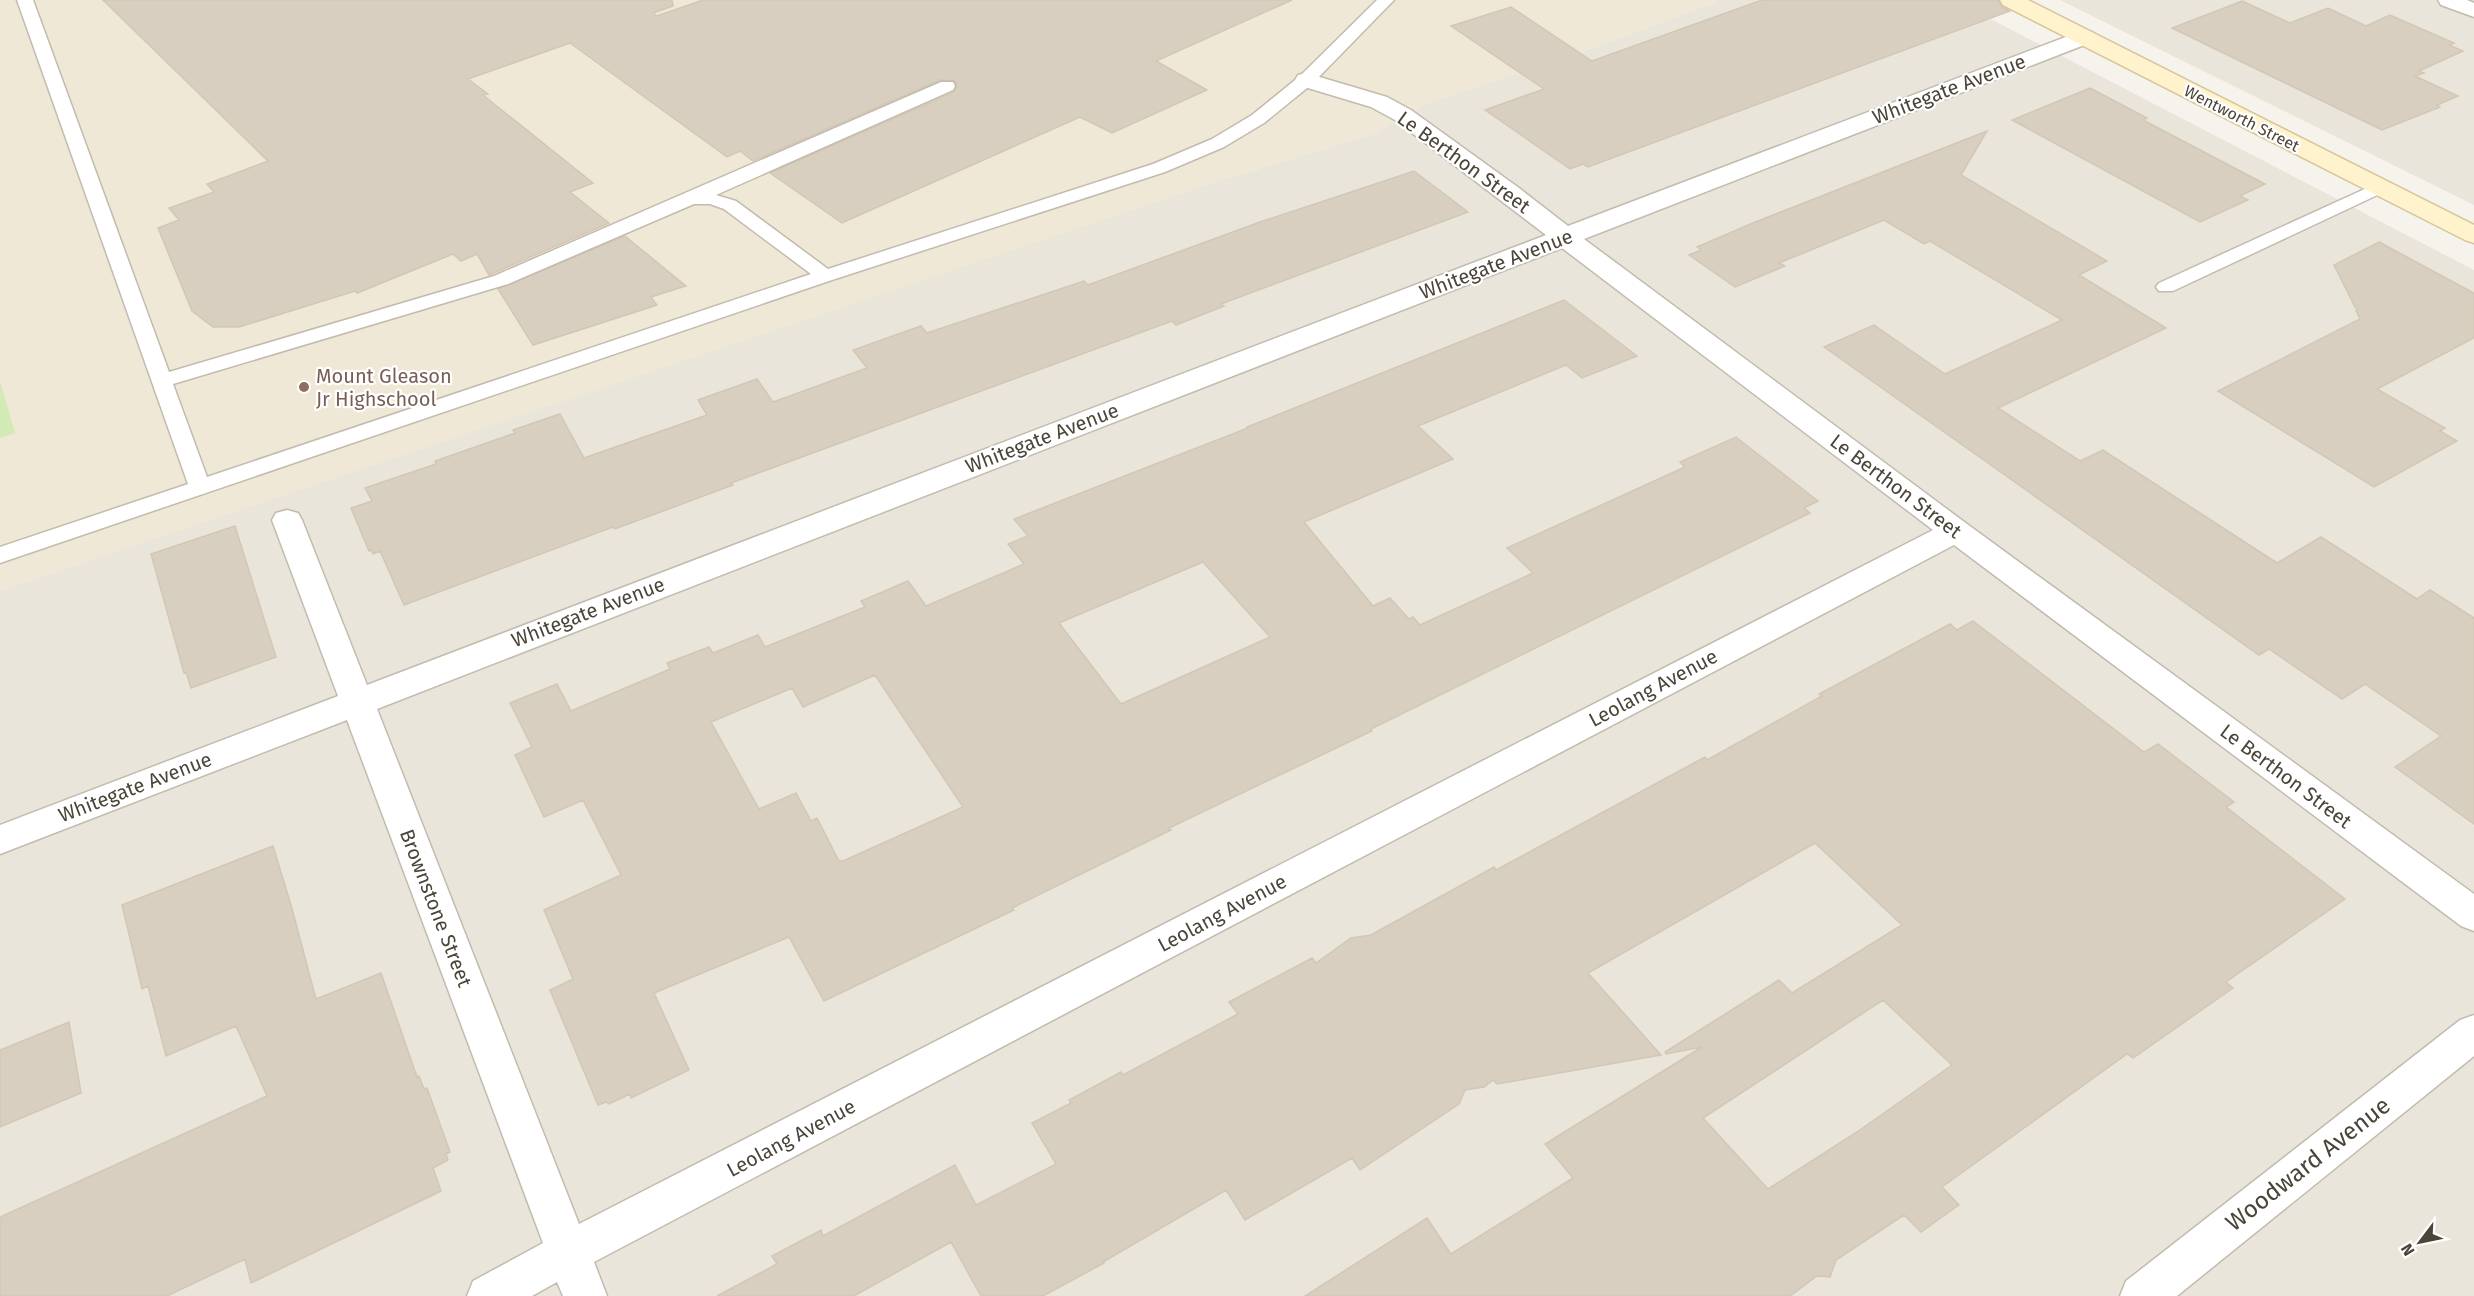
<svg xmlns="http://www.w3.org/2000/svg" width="2474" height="1296" viewBox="0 0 2474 1296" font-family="'Fira Sans',sans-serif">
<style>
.residential{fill:#eae5da}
.education{fill:#efe8d6}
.green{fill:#d2eab5}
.building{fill:#d8cfc1;stroke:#d3c7b4;stroke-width:1.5;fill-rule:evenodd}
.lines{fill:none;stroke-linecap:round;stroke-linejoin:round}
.lane-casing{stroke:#c2bbae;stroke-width:3}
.street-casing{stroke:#c2bbae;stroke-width:3}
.secondary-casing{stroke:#d6c79b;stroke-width:3}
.lane{fill:#fff;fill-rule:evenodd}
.street{fill:#fff;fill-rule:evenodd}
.secondary{fill:#fff3cd;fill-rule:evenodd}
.education-dot{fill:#8d6e63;stroke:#fff;stroke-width:2}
.labels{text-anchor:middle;stroke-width:4.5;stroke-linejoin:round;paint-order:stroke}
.far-street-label{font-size:16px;fill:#4b4439;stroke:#fff}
.street-label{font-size:20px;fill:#4b4439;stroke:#fff}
.education-label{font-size:20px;fill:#785e54;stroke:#fff;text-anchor:start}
.near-street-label{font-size:24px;fill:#4b4439;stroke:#fff}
</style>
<rect width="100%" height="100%" fill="#f6f3ec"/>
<!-- residential -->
<path class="residential" d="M1716,0H1954L2474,270V1296H0V588L1215,182L1373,134L1428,103L1593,48L1718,1Z
M2060,0H2474V205Z"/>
<!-- education -->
<path class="education" d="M0,0H1716L1718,1L1593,48L1428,103L1373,134L1215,182L0,591Z"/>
<!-- green -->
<path class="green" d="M0,381L15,433L0,438Z"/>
<!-- building -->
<path class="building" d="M103,0H672L673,6L653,13L657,16L703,0H1292L1156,61L1207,90L1112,133L1080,117L842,223L770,173L954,92L957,87L955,81L940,80L753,161L740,151L727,157L570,43L468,79L488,94L483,95L593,183L570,192L609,223L489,275L477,254L461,261L453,254L357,293L355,291L239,327H213L192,311L158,228L179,220L169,208L214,192L207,184L268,161Z
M1762,0H1998L2002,7L2010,11L1588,167L1583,164L1570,169L1485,110L1544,89L1451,26L1511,7L1592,61Z
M2242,1L2290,23L2328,8L2366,26L2390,15L2454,43L2449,45L2463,51L2419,71L2424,73L2415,76L2458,96L2437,105L2440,107L2382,130L2172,28Z
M2090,88L2147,118L2143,120L2265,184L2240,196L2248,200L2200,222L2012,120Z
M1987,131L1961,175L2107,261L2079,275L2166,328L1998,408L2080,461L2103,450L2277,563L2321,537L2417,599L2430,590L2474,618V824L2395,767L2441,736L2365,684L2342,699L2269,649L2259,655L1824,347L1874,325L1945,374L2062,320L1930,241L1924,244L1884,220L1779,263L1785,266L1735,287L1689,255L1701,250L1697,247L1753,223Z
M1414,171L1468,212L1221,304L1224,306L1176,325L1172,321L731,483L733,485L615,529L613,527L404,605L380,551L373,554L372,550L369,551L351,508L372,501L365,488L436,464L435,461L515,433L513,430L560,414L584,458L707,415L698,400L757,379L773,402L867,368L853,350L921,326L927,333L1084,281L1088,285L1260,222Z
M625,236L686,286L651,297L657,305L533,345L498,289Z
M2379,242L2474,293V338L2377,389L2445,428L2440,431L2457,441L2374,487L2218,391L2360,319L2356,310L2358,309L2355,307L2334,265Z
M1564,300L1637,356L1582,378L1566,365L1418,426L1453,459L1304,522L1373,606L1390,598L1409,619L1413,617L1420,625L1533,573L1507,548L1685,467L1680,462L1736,437L1818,501L1804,508L1810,513L1371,729L1372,731L1169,828L1171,830L1012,908L1014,910L824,1001L789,937L654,993L689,1070L631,1098L630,1094L609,1104L606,1102L598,1105L550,990L573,979L544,910L621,875L583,800L544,817L515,755L532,747L510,703L557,684L571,711L670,669L667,663L709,647L713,653L758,635L765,647L865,607L861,601L908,581L926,606L1024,564L1008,544L1028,536L1014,519L1248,428L1247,427ZM1203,562L1270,637L1121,704L1059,623ZM875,675L963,807L843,861H839L817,818L811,821L796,793L759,809L711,722L792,688L803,707Z
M235,526L276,657L191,688L186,672L184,673L151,554Z
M1973,621L2144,752L2158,744L2234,802L2226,807L2345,899L2226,982L2233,988L2133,1058L2127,1054L1942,1187L1959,1205L1921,1232L1904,1215L1836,1260L1830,1277L1817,1276L1790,1296H1305L1427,1218L1451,1254L1573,1178L1545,1144L1702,1047L1666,1054L1665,1052L1779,980L1792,993L1902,925L1815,843L1588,973L1661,1055L1497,1084L1493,1080L1484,1087L1465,1090L1459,1104L1360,1170L1352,1158L1245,1220L1226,1190L1103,1262L1104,1263L1043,1296H981L951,1242L854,1296H717L777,1264L772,1256L821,1230L823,1236L955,1165L976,1205L1056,1164L1032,1123L1071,1103L1069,1100L1121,1072L1123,1075L1238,1014L1229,1002L1312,958L1316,963L1351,938L1371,935L1494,867L1496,870L1705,757L1707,760L1822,696L1819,694L1950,624L1957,630ZM1883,1000L1952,1065L1857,1132L1768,1189L1703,1118Z
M273,846L291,905L316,999L381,973L417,1077L419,1076L424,1089L427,1088L450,1152L446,1154L448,1160L433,1168L441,1191L251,1283L245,1259L167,1296H0V1217L267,1096L236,1026L166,1056L148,986L142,989L122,905Z
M69,1022L81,1093L0,1127V1050Z"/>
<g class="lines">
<defs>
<path id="lane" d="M17,0H33L169,372L494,276L941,82H953L955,86L953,90L716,195L736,201L828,269L1153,164L1212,139L1252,115L1300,76L1377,0H1394L1312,84L1264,123L1224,147L1165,172L832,280L0,563V547L188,484ZM694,204H710L724,209L811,274L207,477L173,384L508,284Z
M2380,182L2386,183L2389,187L2386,191L2173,291H2159L2156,287L2159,283Z"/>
<path id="street" d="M2438,0H2467L2474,3V17L2441,5Z
M2084,30L2092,32L2095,37L2092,42L1584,239L1967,524L2474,894V931L2461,926L1954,545L594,1262L607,1296H563L557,1282L532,1296H467L473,1281L543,1243L347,720L0,854V825L338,696L272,520L276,513L287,510L298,513L302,520L367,685L1546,235L1395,120L1371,107L1298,85L1295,80L1298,75L1306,73L1387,97L1411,110L1519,188L1568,226ZM1562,248L1933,530L579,1224L377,709Z
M2474,1015V1056L2177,1296H2120L2126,1281L2460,1020Z"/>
<path id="secondary" d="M2000,0H2028L2474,225V243L2465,240L2003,5Z"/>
</defs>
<!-- lane casing -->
<use href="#lane" class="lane-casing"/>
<!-- street casing -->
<use href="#street" class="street-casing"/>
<!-- secondary casing -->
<use href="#secondary" class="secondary-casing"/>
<!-- lane -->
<use href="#lane" class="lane"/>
<!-- street -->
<use href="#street" class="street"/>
<!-- secondary -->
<use href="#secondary" class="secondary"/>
</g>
<!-- markers -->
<circle class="education-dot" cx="304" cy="387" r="6"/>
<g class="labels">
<!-- far-street labels -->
<g class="far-street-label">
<text transform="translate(2242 118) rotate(27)" y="6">Wentworth Street</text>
</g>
<!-- street labels -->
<g class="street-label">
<text transform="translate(1949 89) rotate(-21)" y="7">Whitegate Avenue</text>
<text transform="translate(1464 162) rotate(36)" y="7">Le Berthon Street</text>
<text transform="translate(1496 264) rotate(-21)" y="7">Whitegate Avenue</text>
<text transform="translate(1042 438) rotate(-21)" y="7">Whitegate Avenue</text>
<text transform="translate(1896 486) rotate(37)" y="7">Le Berthon Street</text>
<text transform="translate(588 612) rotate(-21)" y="7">Whitegate Avenue</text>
<text transform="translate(1653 688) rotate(-28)" y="7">Leolang Avenue</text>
<text transform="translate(2286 776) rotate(37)" y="7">Le Berthon Street</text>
<text transform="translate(135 787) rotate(-21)" y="7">Whitegate Avenue</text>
<text transform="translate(436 908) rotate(69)" y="7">Brownstone Street</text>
<text transform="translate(1222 913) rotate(-28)" y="7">Leolang Avenue</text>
<text transform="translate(791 1138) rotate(-28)" y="7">Leolang Avenue</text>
</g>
<!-- education labels -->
<g class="education-label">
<text x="316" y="383">Mount Gleason<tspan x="316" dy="23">Jr Highschool</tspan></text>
</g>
<!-- near-street labels -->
<g class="near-street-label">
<text transform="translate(2308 1164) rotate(-38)" y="8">Woodward Avenue</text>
</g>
</g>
<!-- north arrow -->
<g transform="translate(2420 1242) rotate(238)" stroke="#ffffff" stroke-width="4.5" paint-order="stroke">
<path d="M0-4.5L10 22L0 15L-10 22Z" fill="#4b4439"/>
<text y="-9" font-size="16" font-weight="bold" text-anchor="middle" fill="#4b4439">N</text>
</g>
</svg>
